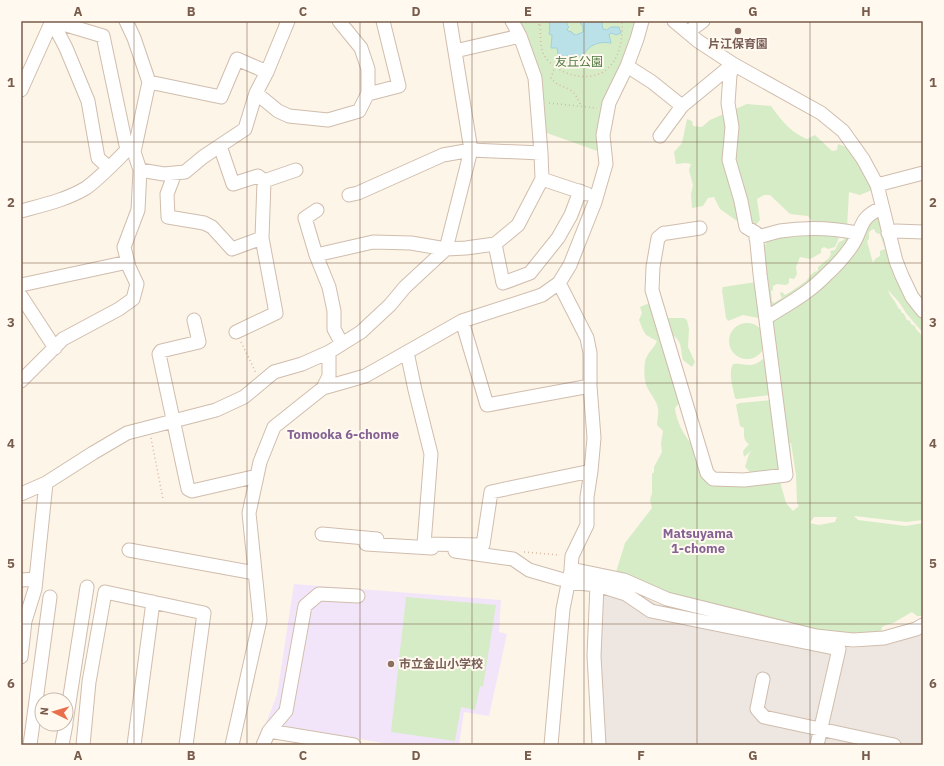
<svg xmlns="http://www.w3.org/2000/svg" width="944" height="766" viewBox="0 0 944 766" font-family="'IBM Plex Sans','Noto Sans JP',sans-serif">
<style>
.industrial{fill:#eee7e1}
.education{fill:#f2e5fa}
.green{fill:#d5ecc6;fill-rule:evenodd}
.water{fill:#bbe1e8;stroke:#a1d1da}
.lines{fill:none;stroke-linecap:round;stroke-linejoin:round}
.minor-casing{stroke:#d0bdad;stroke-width:15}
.path{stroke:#d9b7a1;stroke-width:1.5;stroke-dasharray:1 3;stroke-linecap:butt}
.minor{stroke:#fff;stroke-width:13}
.grid{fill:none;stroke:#795b4b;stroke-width:1;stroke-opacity:0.55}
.education-dot{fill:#8d6e63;stroke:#fff9ef;stroke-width:1.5}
.labels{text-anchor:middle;stroke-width:4;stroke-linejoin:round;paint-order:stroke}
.education-label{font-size:12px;font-weight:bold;fill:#785e54;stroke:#fff9ef}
.park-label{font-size:12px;fill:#507940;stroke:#fff9ef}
.neighbourhood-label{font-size:13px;font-weight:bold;fill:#846394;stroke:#fff9ef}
.neatline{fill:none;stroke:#795b4b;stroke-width:1.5}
.grid-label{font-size:13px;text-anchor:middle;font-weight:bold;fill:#795b4b}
</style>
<rect width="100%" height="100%" fill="#fdf5e8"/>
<!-- industrial -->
<path class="industrial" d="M601,583L627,589L658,604L685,611L852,648L891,644L923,633V745H601L597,657Z"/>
<!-- education -->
<path class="education" d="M294,584L501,600L499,632L507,634L489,716L464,712L459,745H395L266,723L277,695Z"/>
<!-- green -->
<path class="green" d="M518,21H638L629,49L603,153L544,132Z
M747,104L771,106C782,121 790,132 807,139L815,135L832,151L837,150L838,144L849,148L862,165L872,190L860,195L849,192L847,228L813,223L808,216L790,214L770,195H764L757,199L760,220L754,227L737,221L720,209L714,197L708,198L703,206L692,208L691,194L693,185L689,170L691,164L686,163L676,164L674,152L682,143L687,119L692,121L693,126L702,127L710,120Z
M877,214L923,315V333L906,313L899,302L888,290C890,297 896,301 898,308L901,310V312L904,314L907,320L910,321L911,324L915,326L916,329L923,337V520L906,522L854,516L858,520L906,526L923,523L922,616H917L912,612L893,623L886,625L882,627L881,632L846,642L693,602L616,572L625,543L652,508L650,500L652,493V474L654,472V467L662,452L661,443L663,431L657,425C657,420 659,414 658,409C657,400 650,394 647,387C644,381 644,368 645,362C647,352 654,349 657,341L646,335L643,330L639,320L642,313L640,307L647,304L650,305L660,318H684L687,320L689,329L688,347L695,362L692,367L683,360C680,348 683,340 670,334L679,398V403L675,408C676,421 684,435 692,445L699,446L710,475H740L743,473L747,477L752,474L745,467L749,454L752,450L744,457L743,451L749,444C743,440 744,435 744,428L740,426L736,405L739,403L772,400L781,485L786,503L793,511L799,506L797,503L796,475L791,443H790L791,454L790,456L771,320L827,275ZM874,229L876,233L880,234L885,249L880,251V256L875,259L873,263L867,241L869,239C869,233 868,231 874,229ZM814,517H837L835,522L819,525L810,523Z
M789,232L793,237L801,234L818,235L822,236L829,234L839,238L835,247L828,249L824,247L821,249V253L810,259L800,257L796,267L797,274L794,279L789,278V283L786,285L777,284L773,286V290L771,291L772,301L774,303L782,298L780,294L781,292L783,293L785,295C788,294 802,284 806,281C810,277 811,272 818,271V267L829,258L831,254L830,251L835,250L839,242L844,240L845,236H853L845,250L782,308L768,307L761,244L766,245L765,239Z
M756,282L762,315L758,318L743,315L728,321L726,318L722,290L723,287Z
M729 341a18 18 0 1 1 36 0a18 18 0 1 1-36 0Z
M763,359H766L770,395L737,399L735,398C733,388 728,373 733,364C745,362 750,370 763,359Z
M406,597L496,605L483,687L480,686L475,710L461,707L455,741L391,732Z"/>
<!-- water -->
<path class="water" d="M549,21H567V25L569,27L567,29L568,31L572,32L573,34L576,35L583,32V27L579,21H603L602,24L603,29L607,30L611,27H619L621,33L616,35L612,33L609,34L611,43C597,41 589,45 581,58L567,56L561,59L562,55L558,54L557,48H551L552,35L549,34L550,29L549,28L550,26Z"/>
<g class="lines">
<defs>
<path id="minor" d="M52,21L66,48L88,101L98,158L109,168
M126,21L134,38L149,82L134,152L140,170
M674,21L698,41L733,64L821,113L843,131L863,159L877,185L896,261L902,276L912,297L923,311
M688,32L703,21
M455,51L520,36L512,21
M627,66L652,82L682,106
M267,72L288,21
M149,82L221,97L237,59L267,72L256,93
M21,90L52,21
M368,94L399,86L383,21
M660,136L682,106L733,64
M220,146L233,184L258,176L264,181L262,238
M175,173L167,194L168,217L204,223L212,227L232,249L262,238L276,313L236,332
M542,179L587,194
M264,181L296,170
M877,185L923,173
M349,195L358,193L443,155L471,150L541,153
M317,210L305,218L316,255L329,287L334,311V329L342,344
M21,211C43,205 66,200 86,188C100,178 115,162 127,150L103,36L53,21
M664,233L658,238L653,267L652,290L707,473L713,479L744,480L786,475L760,274L756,233L746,227L741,201L729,160L732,127L728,103L730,75L733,64
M667,233L700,228
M888,233L896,231L923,232
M756,238C764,235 772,233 780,231C805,227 833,228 858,233
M495,244L503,283L530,273L558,238L571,215L580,191
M316,255L373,242L411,243L446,249L466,248L495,244L518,225L542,179L541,153L535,78L520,36
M559,283L587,338L590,353V386L594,438L591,471L587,497V525L572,556L571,569L624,580L667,599L816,636L853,640L884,638L916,629L923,625
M21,285L128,262
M21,296L55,348
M766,318C786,305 809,293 826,275C835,267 844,257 851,247C864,229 857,218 882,208
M194,320L199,342L161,351L159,354L188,489L192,491L257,476
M462,321L487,405L590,386
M407,352L415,390L431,454L424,544L483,545L491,492L591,471
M21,381L63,339L119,309L133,299L137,284L129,267L124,247L138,210L140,170L164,174L185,172L203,157L245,129L256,93L278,111L289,116L328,120L359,111L368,93V69L361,48L339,21
M323,388L329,376V352L361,332L390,305L405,287L446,249L471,150L450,21
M21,494L46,483L93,453L127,433L216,410L244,397L274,372L302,364L329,352
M322,534L377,539
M366,544L432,548
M129,550L255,573
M455,551L513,559L529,570L560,579
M21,580L36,579
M568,582L597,585L594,656L599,745
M597,585L626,594L651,611L839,649L817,745
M21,622L25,621L35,589L46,483
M21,657L25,621
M763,679L757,709L764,717L894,745
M66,722L87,587
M269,731L354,745
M30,745L50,597
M62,745L66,724
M83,745L89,682L105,592L204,613L186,745
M134,745L153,602
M232,745L260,620L249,513L260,462L274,427L323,388L365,376L462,321L542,295L559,283L570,265L595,202L606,164L603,135L609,103L627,66L637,39L642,21
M263,745L269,731L286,711L305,606L319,594L358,596
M551,745L563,609L570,574"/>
</defs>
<!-- minor casing -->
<use href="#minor" class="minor-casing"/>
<!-- path -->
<path class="path" d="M536,21L540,26
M540,21C541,31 539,46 544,55C555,74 588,84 606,70C620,59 623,38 622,21
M555,66L551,78C559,88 561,84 570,90C576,93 578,100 581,106
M549,103L597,108
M241,342L256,373
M151,438L163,499
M524,552L560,555"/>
<!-- minor -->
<use href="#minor" class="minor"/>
</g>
<!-- grid -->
<path class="grid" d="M134,21V745M247,21V745M360,21V745M472,21V745M584,21V745M697,21V745M810,21V745M21,142H923M21,263H923M21,383H923M21,503H923M21,624H923"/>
<!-- markers -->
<g class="education-dot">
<circle cx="738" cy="31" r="4"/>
<circle cx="391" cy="664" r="4"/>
</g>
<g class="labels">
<!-- education labels -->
<g class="education-label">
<text x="738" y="48">片江保育園</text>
<text x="399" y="668" text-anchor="start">市立金山小学校</text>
</g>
<!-- park labels -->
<g class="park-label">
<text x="579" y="66">友丘公園</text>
</g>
<!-- neighbourhood labels -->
<g class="neighbourhood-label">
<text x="343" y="439">Tomooka 6-chome</text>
<text x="698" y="538">Matsuyama<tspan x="698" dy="15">1-chome</tspan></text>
</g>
</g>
<!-- border -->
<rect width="944" height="766" fill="none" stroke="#fff9ef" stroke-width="44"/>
<!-- north arrow -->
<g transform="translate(54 712) rotate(275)"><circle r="19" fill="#fff9ef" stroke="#c9baad"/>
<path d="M0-3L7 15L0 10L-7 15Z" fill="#e96f4b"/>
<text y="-6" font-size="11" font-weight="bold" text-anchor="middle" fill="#795b4b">N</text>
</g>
<rect x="22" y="22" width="900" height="722" class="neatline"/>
<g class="grid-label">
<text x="78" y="16">A</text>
<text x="191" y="16">B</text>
<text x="303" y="16">C</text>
<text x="416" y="16">D</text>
<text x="528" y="16">E</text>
<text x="641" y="16">F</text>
<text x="753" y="16">G</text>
<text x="866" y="16">H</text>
<text x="11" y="87">1</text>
<text x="933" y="87">1</text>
<text x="11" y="207">2</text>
<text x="933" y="207">2</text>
<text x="11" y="327">3</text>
<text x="933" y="327">3</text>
<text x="11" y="448">4</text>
<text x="933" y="448">4</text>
<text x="11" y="568">5</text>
<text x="933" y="568">5</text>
<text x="11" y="688">6</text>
<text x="933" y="688">6</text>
<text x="78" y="760">A</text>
<text x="191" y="760">B</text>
<text x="303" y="760">C</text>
<text x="416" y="760">D</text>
<text x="528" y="760">E</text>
<text x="641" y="760">F</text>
<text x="753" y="760">G</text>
<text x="866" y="760">H</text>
</g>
</svg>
